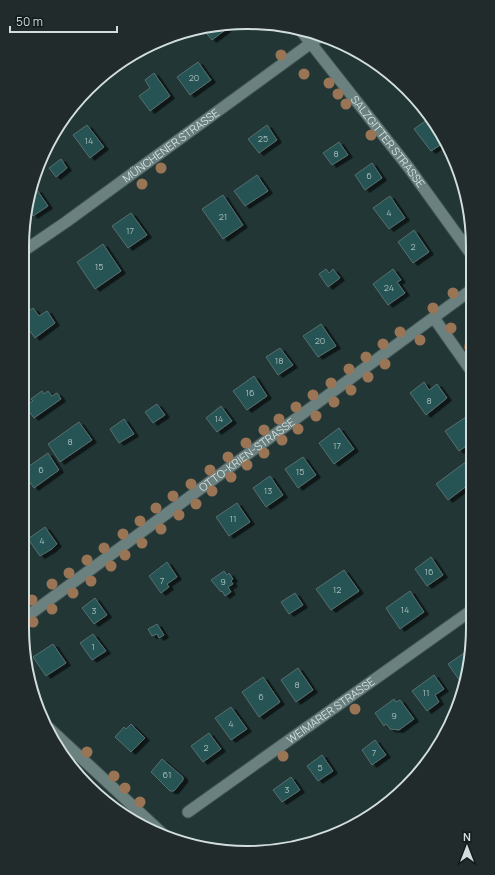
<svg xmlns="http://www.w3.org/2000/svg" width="495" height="875" viewBox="0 0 495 875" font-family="Manrope,sans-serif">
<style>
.forest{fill:#8b4f21}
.building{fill:#265353;stroke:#596e6e;filter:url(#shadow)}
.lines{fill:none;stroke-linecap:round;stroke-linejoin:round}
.minor-casing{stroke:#425353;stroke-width:13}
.tertiary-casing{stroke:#425353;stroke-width:13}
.minor{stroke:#6b8180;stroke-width:11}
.tertiary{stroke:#6b8180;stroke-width:11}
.tree{fill:#9a7555}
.labels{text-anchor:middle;stroke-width:3;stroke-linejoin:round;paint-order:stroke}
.number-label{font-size:9px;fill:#a7bbba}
.street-label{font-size:11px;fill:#d2dedd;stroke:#131b1b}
.rim{fill:none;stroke:#d2dedd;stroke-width:2}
</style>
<defs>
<filter id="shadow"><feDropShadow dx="4.5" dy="2.5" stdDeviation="0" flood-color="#0009"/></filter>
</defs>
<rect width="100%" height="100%" fill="#223636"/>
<!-- forest -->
<path class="forest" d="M471,311L472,358L464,348L470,312Z"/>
<!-- building -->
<path class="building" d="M229,27L212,40L203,29Z
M198,62L211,80L190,95L177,77Z
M154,73L170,96L150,111L139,96L150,88L145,80Z
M431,117L435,122L445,142L431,151L414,129Z
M87,125L104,147L90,158L73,135Z
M267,125L277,140L259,153L248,139Z
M339,142L348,155L332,165L323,153Z
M61,159L67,168L56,177L49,168Z
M372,163L382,178L365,190L355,175Z
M257,175L268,191L245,206L234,191Z
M37,190L48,206L33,216L28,207L30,195Z
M223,195L243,225L223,239L202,209Z
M390,196L405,218L389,229L373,208Z
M131,213L147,235L128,248L112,226Z
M414,230L429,252L413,263L398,242Z
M103,244L121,271L95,289L77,262Z
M326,269L329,273L333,269L340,278L328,287L319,274Z
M393,269L401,280L397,282L405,293L388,305L373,284Z
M33,308L39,316L47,311L55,323L35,338L27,327L29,325L22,316Z
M321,324L336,346L318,357L303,336Z
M280,348L293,365L278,375L266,357Z
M254,376L267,396L247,410L233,391Z
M424,382L429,390L437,384L447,398L426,415L410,393Z
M42,391L44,394L48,391L52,396L57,393L61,399L34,418L25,406L33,401L31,399Z
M157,404L165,415L153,423L145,412Z
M221,406L232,421L217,432L206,418Z
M466,417L472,425V442L459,451L445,431Z
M124,419L134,434L119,443L110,429Z
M79,422L92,440L60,462L48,444Z
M339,428L354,449L334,464L319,443Z
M48,453L59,470L34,488L22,471Z
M303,457L316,475L298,488L285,469Z
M467,461L472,467V482L448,500L436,484Z
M270,476L283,495L266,507L253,488Z
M237,503L250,522L229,536L216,517Z
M45,527L57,544L52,549L40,556L28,539Z
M431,557L443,575L427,586L415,569Z
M167,562L177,577L167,584L169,587L161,593L149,576Z
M344,570L359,591L331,610L316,589Z
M224,571L227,575L229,573L233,579L231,581L233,584L228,587L231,592L225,596L222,591L221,592L211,580Z
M410,591L424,612L400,629L386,608Z
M295,593L303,605L289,614L281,602Z
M95,598L107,615L94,624L82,608Z
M157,624L164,635L159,638L157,634L152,636L148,629Z
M93,634L106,651L92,660L80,643Z
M53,644L66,663L46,676L33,657Z
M470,649L471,650L467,676L460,681L448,664Z
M298,668L313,690L296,702L281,680Z
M434,675L444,689L435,695L439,702L427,711L412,691Z
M263,677L280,702L259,717L242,692Z
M394,699L396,702L400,700L414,719L399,730L390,729L386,724L384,726L375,713Z
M231,707L247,729L231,740L215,718Z
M131,724L145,738L131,752L115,737L124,727L126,729Z
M209,733L221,749L203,762L191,746Z
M375,740L386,755L372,765L362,750Z
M322,755L333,771L318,781L307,766Z
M162,759L183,777V780L174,791H170L151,772Z
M291,777L300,790L282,802L273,790Z"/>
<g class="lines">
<defs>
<g id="minor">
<path id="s1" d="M302,32L409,168L471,254"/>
<path id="s2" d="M22,252L66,222L318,38"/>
<path d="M434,318L472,372"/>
<path id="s3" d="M22,620L471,290"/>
<path id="s4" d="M188,812L472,610"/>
</g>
<path id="tertiary" d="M49,728L163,834"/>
</defs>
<!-- minor casing -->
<use href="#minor" class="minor-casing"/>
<!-- tertiary casing -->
<use href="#tertiary" class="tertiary-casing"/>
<!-- minor -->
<use href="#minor" class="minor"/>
<!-- tertiary -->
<use href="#tertiary" class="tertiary"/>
</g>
<!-- trees -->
<g class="tree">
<circle cx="281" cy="55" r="5.5"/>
<circle cx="304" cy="74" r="5.5"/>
<circle cx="329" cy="83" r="5.5"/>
<circle cx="338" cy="94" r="5.5"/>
<circle cx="346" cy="104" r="5.5"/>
<circle cx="371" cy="135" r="5.5"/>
<circle cx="161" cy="168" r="5.5"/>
<circle cx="142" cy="184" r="5.5"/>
<circle cx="453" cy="293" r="5.5"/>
<circle cx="433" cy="308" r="5.5"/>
<circle cx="451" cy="328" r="5.5"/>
<circle cx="400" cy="332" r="5.5"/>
<circle cx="420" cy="340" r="5.5"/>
<circle cx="383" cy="344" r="5.5"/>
<circle cx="366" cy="357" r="5.5"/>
<circle cx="385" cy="364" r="5.5"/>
<circle cx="349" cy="369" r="5.5"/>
<circle cx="368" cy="377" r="5.5"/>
<circle cx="331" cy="383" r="5.5"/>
<circle cx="351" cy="390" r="5.5"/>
<circle cx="313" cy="395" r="5.5"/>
<circle cx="334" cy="402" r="5.5"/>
<circle cx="296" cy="407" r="5.5"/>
<circle cx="316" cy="416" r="5.5"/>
<circle cx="279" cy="419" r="5.5"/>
<circle cx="298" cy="429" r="5.5"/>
<circle cx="264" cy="430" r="5.5"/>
<circle cx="282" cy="440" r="5.5"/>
<circle cx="246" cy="443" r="5.5"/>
<circle cx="264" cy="453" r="5.5"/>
<circle cx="228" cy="457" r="5.5"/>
<circle cx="247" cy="465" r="5.5"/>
<circle cx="210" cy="470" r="5.5"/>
<circle cx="231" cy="477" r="5.5"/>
<circle cx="191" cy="484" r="5.5"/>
<circle cx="212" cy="491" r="5.5"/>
<circle cx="173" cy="496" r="5.5"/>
<circle cx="196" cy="504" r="5.5"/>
<circle cx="156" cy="508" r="5.5"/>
<circle cx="179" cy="515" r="5.5"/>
<circle cx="140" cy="521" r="5.5"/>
<circle cx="161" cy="529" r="5.5"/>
<circle cx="123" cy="534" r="5.5"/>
<circle cx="142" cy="543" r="5.5"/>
<circle cx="104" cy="548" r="5.5"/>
<circle cx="125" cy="555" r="5.5"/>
<circle cx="87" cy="560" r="5.5"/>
<circle cx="111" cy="566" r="5.5"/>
<circle cx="69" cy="573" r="5.5"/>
<circle cx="91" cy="581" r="5.5"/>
<circle cx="52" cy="584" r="5.5"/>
<circle cx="73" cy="593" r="5.5"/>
<circle cx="32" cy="600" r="5.5"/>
<circle cx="52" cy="609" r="5.5"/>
<circle cx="33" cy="622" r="5.5"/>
<circle cx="355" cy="709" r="5.5"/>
<circle cx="87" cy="752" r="5.5"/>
<circle cx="283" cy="756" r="5.5"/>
<circle cx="114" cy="776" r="5.5"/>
<circle cx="125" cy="788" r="5.5"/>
<circle cx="140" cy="802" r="5.5"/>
</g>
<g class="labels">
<!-- number labels -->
<g class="number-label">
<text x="194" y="81">20</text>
<text x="263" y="142">25</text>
<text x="89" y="144">14</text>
<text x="336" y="157">8</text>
<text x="369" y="179">6</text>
<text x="389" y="216">4</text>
<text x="223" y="220">21</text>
<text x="130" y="234">17</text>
<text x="413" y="250">2</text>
<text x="99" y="270">15</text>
<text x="389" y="291">24</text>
<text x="320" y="344">20</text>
<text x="279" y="364">18</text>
<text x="250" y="396">16</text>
<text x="429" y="404">8</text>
<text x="219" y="422">14</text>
<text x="70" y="445">8</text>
<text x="337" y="449">17</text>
<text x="41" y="473">6</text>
<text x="300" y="475">15</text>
<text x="268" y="494">13</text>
<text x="233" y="522">11</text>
<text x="42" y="544">4</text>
<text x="429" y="575">16</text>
<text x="162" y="584">7</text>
<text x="223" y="585">9</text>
<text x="337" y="593">12</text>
<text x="405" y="613">14</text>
<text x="94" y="614">3</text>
<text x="93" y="650">1</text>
<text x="297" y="688">8</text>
<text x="426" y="696">11</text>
<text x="261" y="700">6</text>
<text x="394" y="719">9</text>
<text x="231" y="727">4</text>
<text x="206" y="751">2</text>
<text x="374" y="756">7</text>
<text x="320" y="771">5</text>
<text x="167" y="778">61</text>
<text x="287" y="793">3</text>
</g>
<!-- street labels -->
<g class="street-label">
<text dy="4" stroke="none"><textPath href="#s1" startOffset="139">SALZGITTER STRASSE</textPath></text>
<text dy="4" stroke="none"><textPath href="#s2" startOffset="183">MÜNCHENER STRASSE</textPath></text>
<text dy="4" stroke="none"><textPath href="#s3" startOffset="279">OTTO-KRIEN-STRASSE</textPath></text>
<text dy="4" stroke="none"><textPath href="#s4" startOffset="175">WEIMARER STRASSE</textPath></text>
</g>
</g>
<!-- crop -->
<path d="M0 0H495V875H0ZM247 29H248A218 218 0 0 1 466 247V628A218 218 0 0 1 248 846H247A218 218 0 0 1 29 628V247A218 218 0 0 1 247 29Z" fill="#222b2b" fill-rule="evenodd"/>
<path class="rim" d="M247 29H248A218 218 0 0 1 466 247V628A218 218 0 0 1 248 846H247A218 218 0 0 1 29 628V247A218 218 0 0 1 247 29Z"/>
<!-- north arrow -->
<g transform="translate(467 847)" stroke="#131b1b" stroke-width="3" paint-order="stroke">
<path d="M0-3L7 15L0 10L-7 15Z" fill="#d2dedd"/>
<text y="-6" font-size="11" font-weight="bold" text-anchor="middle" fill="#d2dedd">N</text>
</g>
<!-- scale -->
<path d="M10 26v6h107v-6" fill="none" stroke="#d2dedd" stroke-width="2"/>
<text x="16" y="26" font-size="12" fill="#d2dedd" stroke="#131b1b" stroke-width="3" paint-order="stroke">50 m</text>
</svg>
